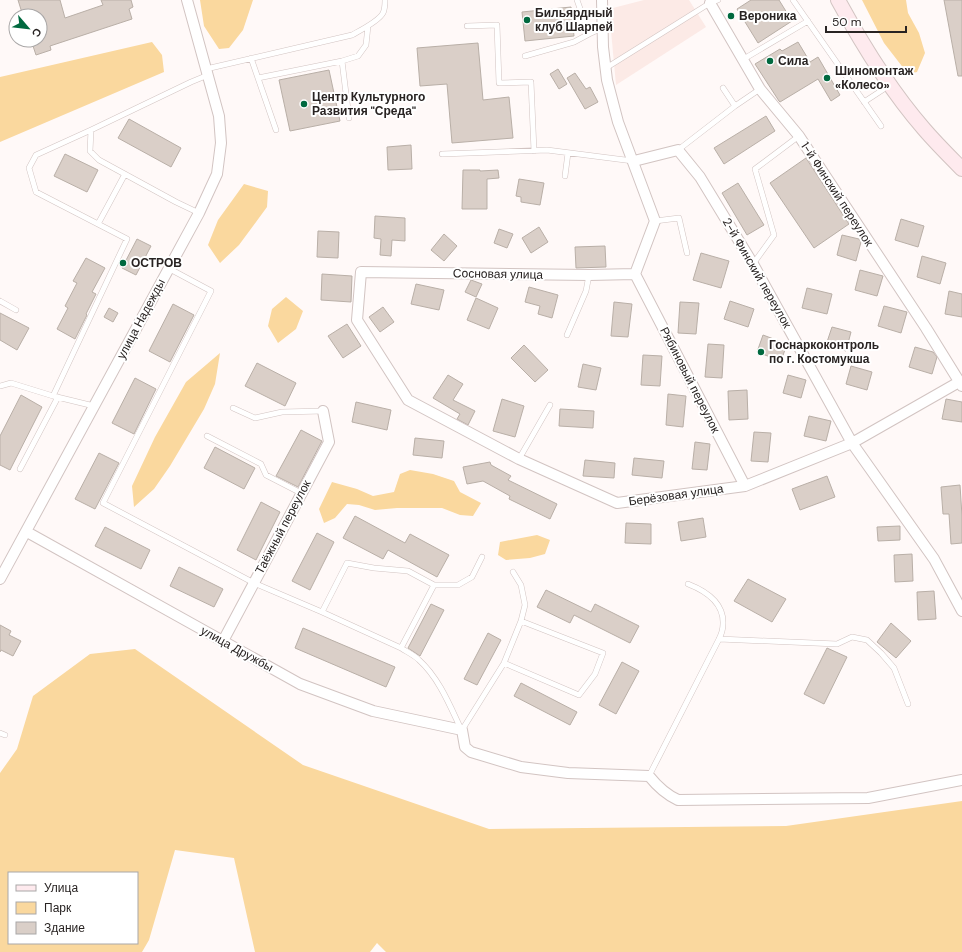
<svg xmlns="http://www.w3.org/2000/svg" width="962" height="952" viewBox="0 0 962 952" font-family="'DM Sans',sans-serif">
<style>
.built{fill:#fceae6}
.green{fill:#fad89e;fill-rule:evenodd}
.building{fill:#dacfc8;stroke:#b9afa7}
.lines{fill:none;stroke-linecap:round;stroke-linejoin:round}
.lane-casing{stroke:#d2c4c2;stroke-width:6}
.street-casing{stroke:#d2c4c2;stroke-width:12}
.secondary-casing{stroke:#d2c4c2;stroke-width:16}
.lane{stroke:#fff;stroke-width:5}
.street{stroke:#fff;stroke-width:10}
.secondary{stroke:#feeaee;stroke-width:14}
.poi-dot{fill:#00693f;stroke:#fff;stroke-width:1.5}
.labels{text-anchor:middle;stroke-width:4;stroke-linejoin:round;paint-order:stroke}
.poi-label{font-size:12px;font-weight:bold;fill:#282322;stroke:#fff;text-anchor:start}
.street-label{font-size:12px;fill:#282322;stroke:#fff}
</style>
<rect width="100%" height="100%" fill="#fff9f8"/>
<!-- built -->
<path class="built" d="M644,0H689L706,27L616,85L609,9Z"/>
<!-- green -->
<path class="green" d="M200,0H253L243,30L229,48L219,49L204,26Z
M862,0H906L908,13L919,33L925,53L917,72L908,74L884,43Z
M152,42L162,55L164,72L0,142V77Z
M244,184L268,191L267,207L239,245L220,263L208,245L218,220Z
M286,297L303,311L296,329L278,343L268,326L272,309Z
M220,353L215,384L204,409L170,466L154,489L134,507L132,486L155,437L186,382Z
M410,470L433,474L454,481L460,492L481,503L473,516L460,515L442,508H397L375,510L359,505L347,504L335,518L324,523L319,509L332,482L357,489L373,496L394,492L400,474Z
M537,535L550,540L545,554L530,558L506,560L498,555L500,542Z
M135,649L303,765L489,829L786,826L962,801V952H386L377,943L370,952H255L234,858L175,850L149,940L142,952H0V773L17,749L33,696L90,654ZM9,873H137V943H9Z"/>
<!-- building -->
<path class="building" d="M18,0H60L65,18L103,5L101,0H131L133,7L129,9L132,19L50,46L51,50L36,55L31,40H40V16H23Z
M751,0H779L792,21L758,43L737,9Z
M944,0H962V76H958Z
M571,7L574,36L525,41L522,12Z
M798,42L810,62L818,57L840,95L831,101L818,79L780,102L779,101L755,64L780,49L782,51Z
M478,43L483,100L509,97L513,138L452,143L447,84L420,86L417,48Z
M558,69L567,84L559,89L550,74Z
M329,70L340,121L290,131L279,80Z
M575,73L586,89L590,87L598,102L585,109L567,78Z
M766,116L775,131L724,164L714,148Z
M129,119L181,148L171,167L118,138Z
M411,145L412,169L388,170L387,147Z
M65,154L98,170L87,192L54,176Z
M806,158L849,224L814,248L770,183Z
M463,170H480V171L498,170L499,178L487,179V209H462Z
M519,179L544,183L540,205L521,202V197L516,196Z
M738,183L764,225L747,235L722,193Z
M375,216L405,218V241L392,240L391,256L380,255L381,239L374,238Z
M901,219L924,226L918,247L895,240Z
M539,227L548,242L531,253L522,238Z
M499,229L513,234L507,248L494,243Z
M318,231L339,232L338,258L317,257Z
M444,234L457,246L444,261L431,250Z
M842,235L859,239L861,242L856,261L837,255Z
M137,239L151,246L136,275L122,268Z
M605,246L606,267L576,268L575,247Z
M701,253L729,261L721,288L693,280Z
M922,256L946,263L940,284L917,277Z
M86,258L105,268L92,292L96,294L86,314L87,315L75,339L57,329L68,308L65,306L77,283L73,281Z
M860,270L883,276L877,296L855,290Z
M322,274L352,276L351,302L321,300Z
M471,280L482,284L476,297L465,292Z
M416,284L444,290L439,310L411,304Z
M529,287L558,295L552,318L538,314L540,306L525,302Z
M807,288L832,294L827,314L802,308Z
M949,291L962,294V317L945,314Z
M476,298L498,308L489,329L467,320Z
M730,301L754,309L748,327L724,319Z
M614,302L632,304L628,337L611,336Z
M680,302L699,303L696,334L678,333Z
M173,304L194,315L170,362L149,351Z
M884,306L907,312L901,333L878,326Z
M383,307L394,322L380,332L369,317Z
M109,308L118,313L113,322L104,317Z
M0,313L29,328L17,350L0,340Z
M347,324L361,346L343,358L328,336Z
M832,327L851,332L846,351L826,345Z
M763,335L787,344L781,361L757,352Z
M708,344L724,345L722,378L705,377Z
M524,345L548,370L535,382L511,358Z
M915,347L933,352L937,357L932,374L909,367Z
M643,355L662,356L660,386L641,385Z
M257,363L296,383L285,406L245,386Z
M583,364L601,368L596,390L578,387Z
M851,366L872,372L867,390L846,384Z
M448,375L463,384L453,400L475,411L468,425L457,419L460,414L433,398Z
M788,375L806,380L801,398L783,393Z
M135,378L156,389L134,434L112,423Z
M747,390L748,419L729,420L728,391Z
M668,394L686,396L683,427L666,425Z
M21,395L42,407L10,470L0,465V436Z
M502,399L524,406L515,437L493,431Z
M946,399L962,402V422L942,419Z
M356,402L391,410L387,430L352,422Z
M560,409L594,411L593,428L559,426Z
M809,416L831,421L826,441L804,436Z
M301,430L322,441L298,487L276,476Z
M754,432L771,433L768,462L751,461Z
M415,438L444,441L442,458L413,455Z
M695,442L710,444L707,470L692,469Z
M215,447L255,468L244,489L204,468Z
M99,453L119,463L95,509L75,499Z
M634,458L664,461L662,478L632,475Z
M585,460L615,463L614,478L583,476Z
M490,462L491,465L511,476L508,480L557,504L550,519L509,499L510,496L483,481L467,484L463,467Z
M827,476L835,497L800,510L792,489Z
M960,485L962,516V543L951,544L949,514H943L941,487Z
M261,502L280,512L256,560L237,550Z
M355,516L405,543L410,534L449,555L437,577L388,550L383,559L343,538Z
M703,518L706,537L681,541L678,522Z
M626,523L651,524V544L625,543Z
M900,526V540L878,541L877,527Z
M105,527L150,550L141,569L95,546Z
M317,533L334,542L310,590L292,581Z
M912,554L913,581L895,582L894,555Z
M179,567L223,589L214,607L170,586Z
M748,579L786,599L772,622L734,601Z
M546,590L591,612L595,604L639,626L630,643L574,615L570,623L537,607Z
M934,591L936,619L918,620L917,592Z
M431,604L444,610L420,656L408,648Z
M891,623L911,641L896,658L877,642Z
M0,625L11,631L9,635L21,641L13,656L1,650L0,652Z
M303,628L395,667L386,687L295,648Z
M488,633L501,640L477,685L464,679Z
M827,648L847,657L824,704L804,694Z
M622,662L639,671L616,714L599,705Z
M521,683L577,712L570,725L514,696Z"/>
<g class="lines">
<defs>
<path id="lane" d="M577,0L589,34L602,28
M793,0L881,126
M467,26L497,25L499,83L531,82L534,151
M525,56L574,42L589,34
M251,58L276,130
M742,60L808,21
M606,68L710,3L718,0
M206,69L352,35C361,30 379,21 383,13C385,9 385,4 385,0
M258,78L342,61
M723,88L735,106
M864,102L890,85
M349,118L342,61L358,56L366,45L368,26
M91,130L90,151L99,160L176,202L199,213
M678,150L735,106L760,89
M442,154L547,150L633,161
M565,176L568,153
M655,221L679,218L687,253
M98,224L125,174
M753,264L774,235L755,169L799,136
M168,268L211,291L103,503L254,583L322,612L401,648L434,585L408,571L374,568L347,563L322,612
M0,301L16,310
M567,335L586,291L589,275
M0,386L11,383L53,396L94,406
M53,396L127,239L36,192L29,168L36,155L91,130L191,82L208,75
M233,408L255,418L282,412L323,411
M207,436L261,464L266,475L301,493
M519,459L550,405
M20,469L58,397
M434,585H458L472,577L482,557
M719,639L837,644L852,637L867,640L881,653L894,668L908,704
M401,648C407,652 414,655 419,660C439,678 450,706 461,729
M504,663L579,695L595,674L603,653L521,621
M462,730L504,663L521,621L525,605L521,585L513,572
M0,733L5,735
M649,776L719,639C721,635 723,629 723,624C724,603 706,591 688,584"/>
<path id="street" d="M602,0L603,47L607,80L618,122L655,221L635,274
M710,3L760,89L799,136L926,328L962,386
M634,161L678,150L700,177L753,264L852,443L934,559L962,611
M635,274L589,275L361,272L357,320L408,400L519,459L617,503L745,486L852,443L959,382
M635,274L745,486
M27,532L300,684L373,711L462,730L465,747L471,752L521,767L568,773L649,776C657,786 665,794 678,800L868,798L962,780
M0,579L199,213L217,174L221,143L219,116L187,0
M223,641L329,442L323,411"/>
<path id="secondary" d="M838,0C863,46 890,90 924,129C936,143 949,156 962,169"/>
</defs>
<!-- lane casing -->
<use href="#lane" class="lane-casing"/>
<!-- street casing -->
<use href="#street" class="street-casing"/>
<!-- secondary casing -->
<use href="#secondary" class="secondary-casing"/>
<!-- lane -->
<use href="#lane" class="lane"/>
<!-- street -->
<use href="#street" class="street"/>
<!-- secondary -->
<use href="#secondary" class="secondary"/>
</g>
<!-- markers -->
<g class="poi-dot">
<circle cx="731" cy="16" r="4"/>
<circle cx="527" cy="20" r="4"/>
<circle cx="770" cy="61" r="4"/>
<circle cx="827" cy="78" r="4"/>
<circle cx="304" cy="104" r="4"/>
<circle cx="123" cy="263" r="4"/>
<circle cx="761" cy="352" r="4"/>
</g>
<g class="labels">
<!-- poi labels -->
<g class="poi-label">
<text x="535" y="17">Бильярдный<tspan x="535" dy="14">клуб Шарпей</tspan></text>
<text x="739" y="20">Вероника</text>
<text x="778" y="65">Сила</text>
<text x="835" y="75">Шиномонтаж<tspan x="835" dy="14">«Колесо»</tspan></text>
<text x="312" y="101">Центр Культурного<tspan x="312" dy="14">Развития "Среда"</tspan></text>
<text x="131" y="267">ОСТРОВ</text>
<text x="769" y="349">Госнаркоконтроль<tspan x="769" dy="14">по г. Костомукша</tspan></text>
</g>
<!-- street labels -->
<g class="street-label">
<text transform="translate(837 194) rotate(57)" y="4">1-й Финский переулок</text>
<text transform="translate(757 273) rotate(60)" y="4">2-й Финский переулок</text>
<text transform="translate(498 274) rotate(1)" y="4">Сосновая улица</text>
<text transform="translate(141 319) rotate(-62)" y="4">улица Надежды</text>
<text transform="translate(690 380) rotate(63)" y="4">Рябиновый переулок</text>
<text transform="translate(676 495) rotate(-8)" y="4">Берёзовая улица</text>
<text transform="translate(283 527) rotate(-62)" y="4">Таёжный переулок</text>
<text transform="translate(237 649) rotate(29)" y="4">улица Дружбы</text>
</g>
</g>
<!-- legend -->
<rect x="8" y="872" width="130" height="72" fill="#ffffff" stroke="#a9a7a7"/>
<rect x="16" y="885" width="20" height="6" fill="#feeaee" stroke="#a9a7a7"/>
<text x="44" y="892" font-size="12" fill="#282322">Улица</text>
<rect x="16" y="902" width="20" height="12" fill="#fad89e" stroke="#a9a7a7"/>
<text x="44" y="912" font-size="12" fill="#282322">Парк</text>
<rect x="16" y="922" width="20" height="12" fill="#dacfc8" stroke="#a9a7a7"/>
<text x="44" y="932" font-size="12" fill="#282322">Здание</text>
<!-- north arrow -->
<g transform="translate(28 28) rotate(118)"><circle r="19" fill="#ffffff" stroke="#a9a7a7"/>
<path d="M0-3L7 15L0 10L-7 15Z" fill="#00693f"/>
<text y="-6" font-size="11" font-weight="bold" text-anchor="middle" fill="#282322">С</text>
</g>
<!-- scale -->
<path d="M826 26v6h80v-6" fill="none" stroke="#282322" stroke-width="2"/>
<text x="832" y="26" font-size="12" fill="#282322" stroke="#ffffff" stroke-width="3" paint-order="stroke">50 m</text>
</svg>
